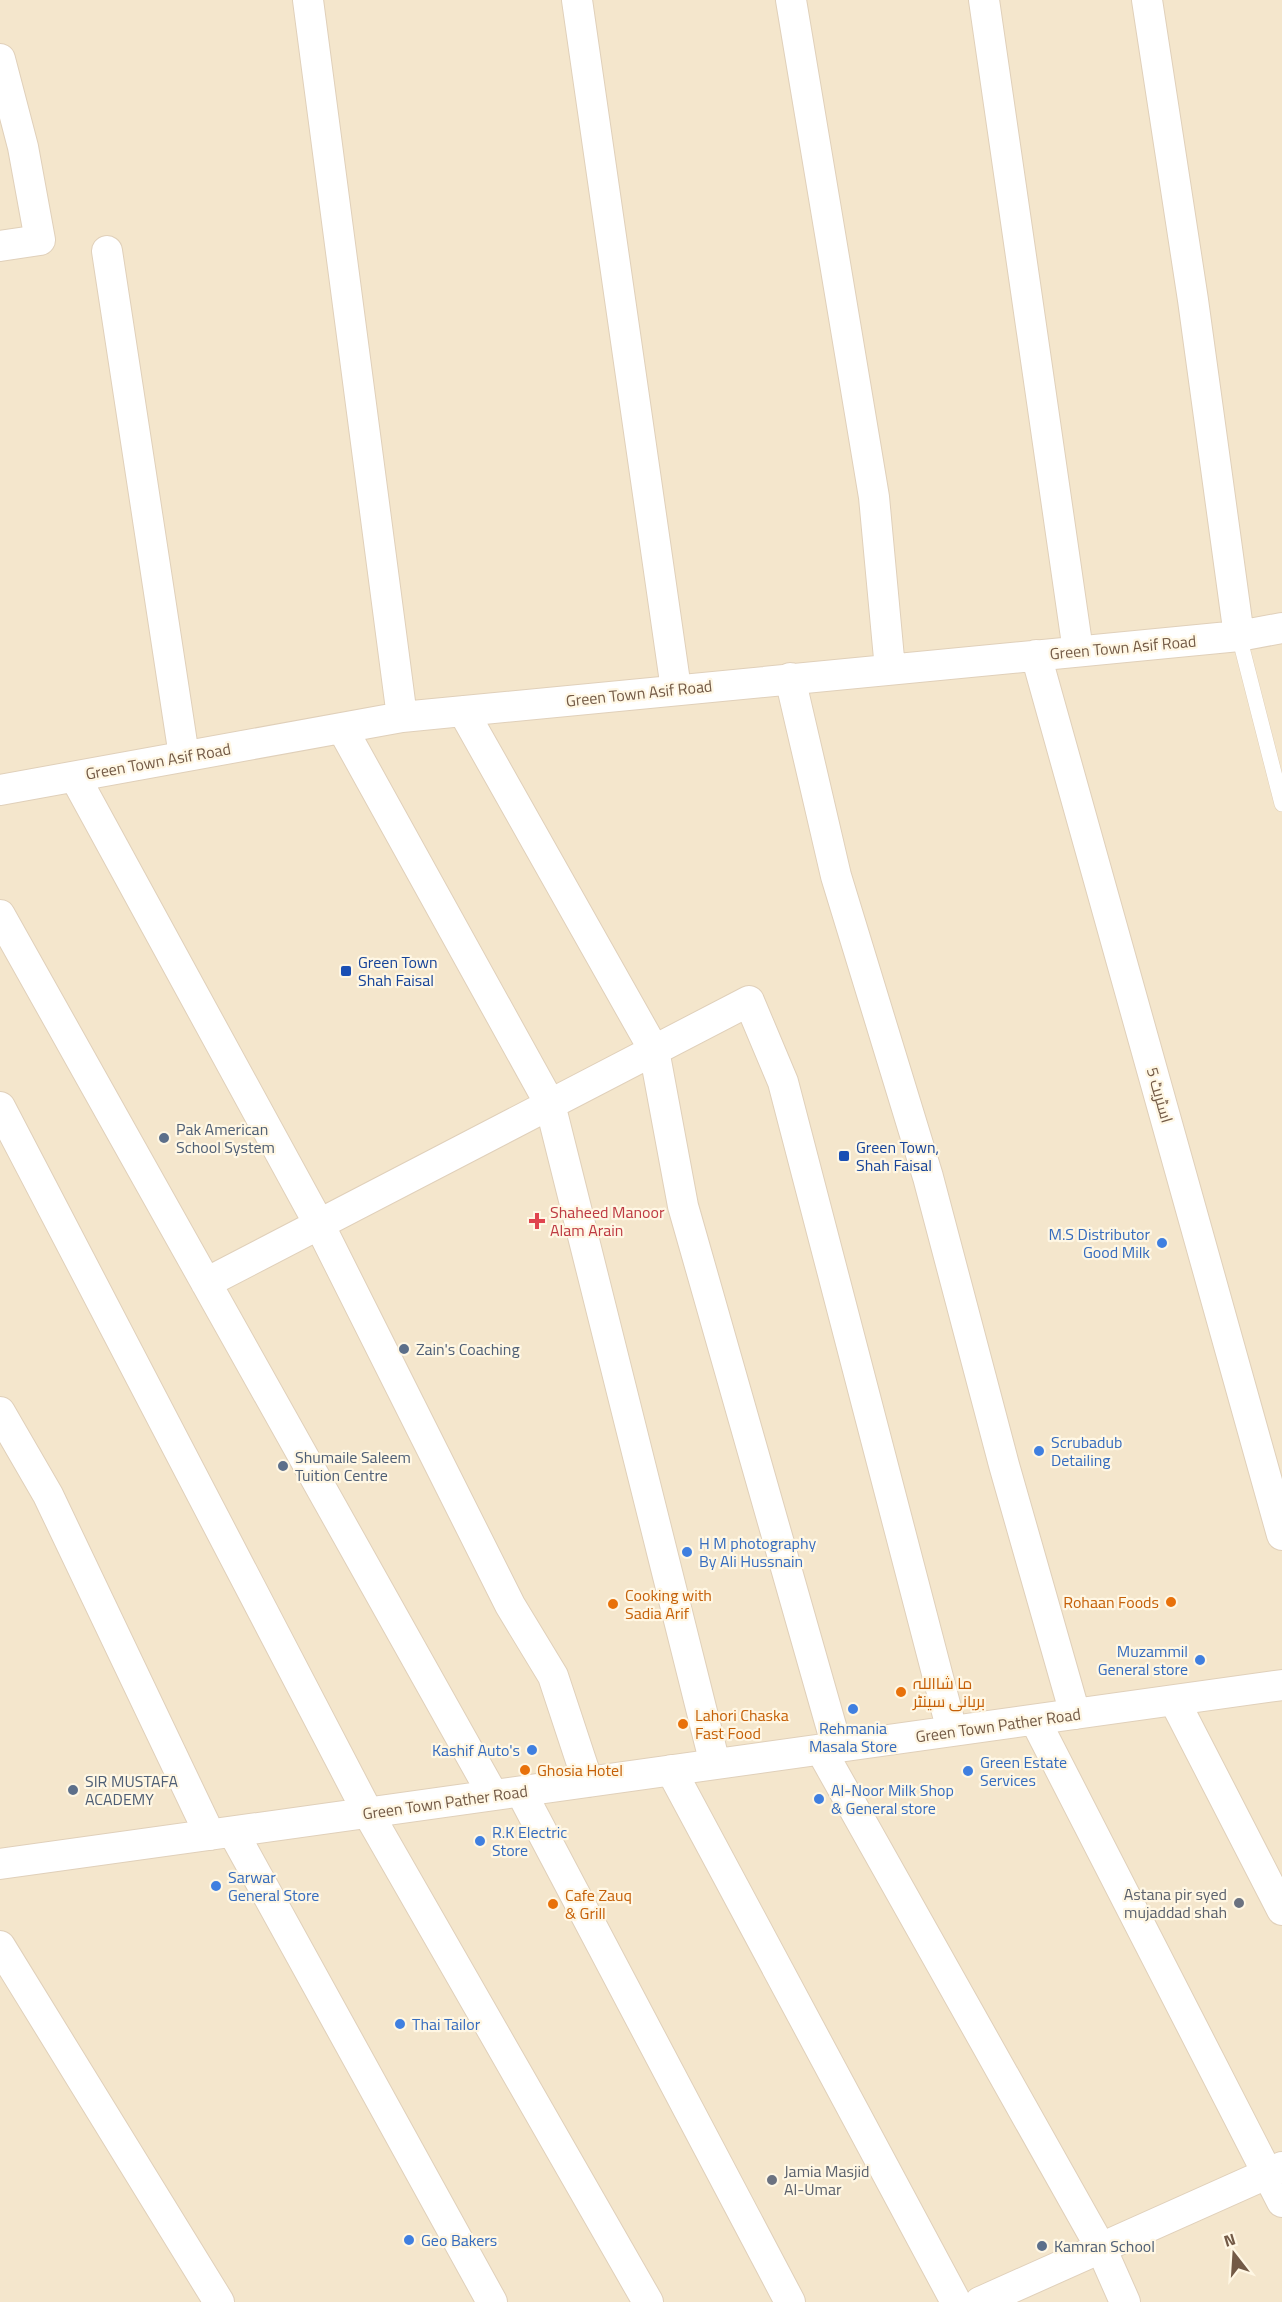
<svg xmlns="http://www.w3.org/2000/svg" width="1282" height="2302" viewBox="0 0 1282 2302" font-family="'Titillium Web',Cairo,sans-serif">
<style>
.residential{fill:#f4e6cc}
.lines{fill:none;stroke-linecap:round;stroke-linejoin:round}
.lane-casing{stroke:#e0d0ba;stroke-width:16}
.street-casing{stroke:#e0d0ba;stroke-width:32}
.lane{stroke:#fff;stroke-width:15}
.street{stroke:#fff;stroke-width:30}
.transit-dot{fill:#1a4fb4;stroke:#fff7e4;stroke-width:2}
.service-dot{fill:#5c6f8a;stroke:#fff7e4;stroke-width:2}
.health-dot{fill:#e0444e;stroke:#fff7e4;stroke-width:2}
.shop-dot{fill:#3f7fe0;stroke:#fff7e4;stroke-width:2}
.food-dot{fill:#e8710a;stroke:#fff7e4;stroke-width:2}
.worship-dot{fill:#6b7280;stroke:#fff7e4;stroke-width:2}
.labels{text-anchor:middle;stroke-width:4.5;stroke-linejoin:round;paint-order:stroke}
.street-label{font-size:16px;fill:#735a46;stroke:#fff7e4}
.transit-label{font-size:16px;fill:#164399;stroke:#fff7e4;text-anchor:start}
.service-label{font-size:16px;fill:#4e5e75;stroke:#fff7e4;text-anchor:start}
.health-label{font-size:16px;fill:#be3a42;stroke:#fff7e4;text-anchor:start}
.shop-label{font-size:16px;fill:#366cbe;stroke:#fff7e4;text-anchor:start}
.food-label{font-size:16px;fill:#c56008;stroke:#fff7e4;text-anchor:start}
.worship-label{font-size:16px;fill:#5b616d;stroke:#fff7e4;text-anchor:end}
</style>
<rect width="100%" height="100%" fill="#fdf4de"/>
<!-- residential -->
<path class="residential" d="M0,0H1282V2302H0Z"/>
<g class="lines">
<defs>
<path id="lane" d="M1239,636L1282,804"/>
<path id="street" d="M308,0L402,717
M577,0L676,689
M791,0L874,497L890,669
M984,0L1078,651
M1147,0L1193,300L1239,636
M0,59L23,147L40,240L0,246
M107,251L184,756
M1036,655L1282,1535
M790,678L836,876L928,1177L1004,1465L1075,1714
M463,711L654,1050L683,1206L837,1747
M342,728L550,1104L715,1764
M75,777L319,1224L510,1605L553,1676L588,1782
M0,790L402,717L1239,636L1282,628
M0,915L493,1795
M0,1107L368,1813L648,2302
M206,1283L749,1001L783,1082L952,1731
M0,1412L48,1495L210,1835
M1174,1700L1282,1910
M1035,1720L1282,2202
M821,1750L1102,2250L1125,2302
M671,1770L956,2302
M521,1792L790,2302
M233,1832L492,2302
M0,1864L1282,1685
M0,1946L219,2302
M980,2302L1282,2167"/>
</defs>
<!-- lane casing -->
<use href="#lane" class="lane-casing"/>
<!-- street casing -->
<use href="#street" class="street-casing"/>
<!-- lane -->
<use href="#lane" class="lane"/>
<!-- street -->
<use href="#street" class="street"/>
</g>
<!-- markers -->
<g class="transit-dot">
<rect x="340" y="965" width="12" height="12" rx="3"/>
<rect x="838" y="1150" width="12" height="12" rx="3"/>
</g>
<g class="service-dot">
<circle cx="164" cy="1138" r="6"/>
<circle cx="404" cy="1349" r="6"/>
<circle cx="283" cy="1466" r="6"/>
<circle cx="73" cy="1790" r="6"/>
<circle cx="1042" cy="2246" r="6"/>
</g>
<path class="health-dot" d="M534 1212h6v6h6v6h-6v6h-6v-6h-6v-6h6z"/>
<g class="shop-dot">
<circle cx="1162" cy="1243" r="6"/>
<circle cx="1039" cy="1451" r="6"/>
<circle cx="687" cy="1552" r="6"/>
<circle cx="1200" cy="1660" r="6"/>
<circle cx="853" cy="1709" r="6"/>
<circle cx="532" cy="1750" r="6"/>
<circle cx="968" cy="1771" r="6"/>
<circle cx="819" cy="1799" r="6"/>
<circle cx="480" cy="1841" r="6"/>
<circle cx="216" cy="1886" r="6"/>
<circle cx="400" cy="2024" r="6"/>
<circle cx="409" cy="2240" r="6"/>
</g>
<g class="food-dot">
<circle cx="1171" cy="1602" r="6"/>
<circle cx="613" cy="1604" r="6"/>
<circle cx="901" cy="1692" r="6"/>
<circle cx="683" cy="1724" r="6"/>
<circle cx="525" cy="1770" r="6"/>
<circle cx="553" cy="1904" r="6"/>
</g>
<g class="worship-dot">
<circle cx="1239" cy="1903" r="6"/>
<circle cx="772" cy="2180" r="6"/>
</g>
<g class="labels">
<!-- street labels -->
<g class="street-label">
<text transform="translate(1123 647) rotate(-5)" y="6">Green Town Asif Road</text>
<text transform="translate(639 693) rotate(-6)" y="6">Green Town Asif Road</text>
<text transform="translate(158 761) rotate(-10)" y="6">Green Town Asif Road</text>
<text transform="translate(1160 1095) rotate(74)" y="6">اسٹریٹ 5</text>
<text transform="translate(998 1725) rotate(-8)" y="6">Green Town Pather Road</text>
<text transform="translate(445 1802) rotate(-8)" y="6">Green Town Pather Road</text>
</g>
<!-- transit labels -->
<g class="transit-label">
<text x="358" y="968">Green Town<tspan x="358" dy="18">Shah Faisal</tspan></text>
<text x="856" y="1153">Green Town,<tspan x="856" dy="18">Shah Faisal</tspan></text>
</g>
<!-- service labels -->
<g class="service-label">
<text x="176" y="1135">Pak American<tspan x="176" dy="18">School System</tspan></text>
<text x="416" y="1355">Zain's Coaching</text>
<text x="295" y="1463">Shumaile Saleem<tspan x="295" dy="18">Tuition Centre</tspan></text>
<text x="85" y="1787">SIR MUSTAFA<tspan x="85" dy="18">ACADEMY</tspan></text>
<text x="1054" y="2252">Kamran School</text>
</g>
<!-- health labels -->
<g class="health-label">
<text x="550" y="1218">Shaheed Manoor<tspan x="550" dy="18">Alam Arain</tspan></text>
</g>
<!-- shop labels -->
<g class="shop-label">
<text x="1150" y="1240" text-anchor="end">M.S Distributor<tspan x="1150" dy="18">Good Milk</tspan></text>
<text x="1051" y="1448">Scrubadub<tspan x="1051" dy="18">Detailing</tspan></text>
<text x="699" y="1549">H M photography<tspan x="699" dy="18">By Ali Hussnain</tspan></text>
<text x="1188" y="1657" text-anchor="end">Muzammil<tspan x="1188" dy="18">General store</tspan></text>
<text x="853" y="1734" text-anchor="middle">Rehmania<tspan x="853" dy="18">Masala Store</tspan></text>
<text x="520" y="1756" text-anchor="end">Kashif Auto's</text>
<text x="980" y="1768">Green Estate<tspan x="980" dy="18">Services</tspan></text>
<text x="831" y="1796">Al-Noor Milk Shop<tspan x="831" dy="18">&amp; General store</tspan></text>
<text x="492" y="1838">R.K Electric<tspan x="492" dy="18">Store</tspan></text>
<text x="228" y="1883">Sarwar<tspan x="228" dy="18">General Store</tspan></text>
<text x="412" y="2030">Thai Tailor</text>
<text x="421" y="2246">Geo Bakers</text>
</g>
<!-- food labels -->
<g class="food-label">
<text x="625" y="1601">Cooking with<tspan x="625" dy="18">Sadia Arif</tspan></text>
<text x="1159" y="1608" text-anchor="end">Rohaan Foods</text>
<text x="913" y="1689">ما شااللہ<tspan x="913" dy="18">بریانی سینٹر</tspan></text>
<text x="695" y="1721">Lahori Chaska<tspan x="695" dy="18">Fast Food</tspan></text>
<text x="537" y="1776">Ghosia Hotel</text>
<text x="565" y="1901">Cafe Zauq<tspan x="565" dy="18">&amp; Grill</tspan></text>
</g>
<!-- worship labels -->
<g class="worship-label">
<text x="1227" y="1900">Astana pir syed<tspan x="1227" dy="18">mujaddad shah</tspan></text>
<text x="784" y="2177" text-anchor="start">Jamia Masjid<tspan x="784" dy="18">Al-Umar</tspan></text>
</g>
</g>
<!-- north arrow -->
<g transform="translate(1234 2254) rotate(343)" stroke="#fff7e4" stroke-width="4.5" paint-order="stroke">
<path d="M0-4.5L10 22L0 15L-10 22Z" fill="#735a46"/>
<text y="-9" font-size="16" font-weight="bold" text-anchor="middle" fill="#735a46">N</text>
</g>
</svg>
